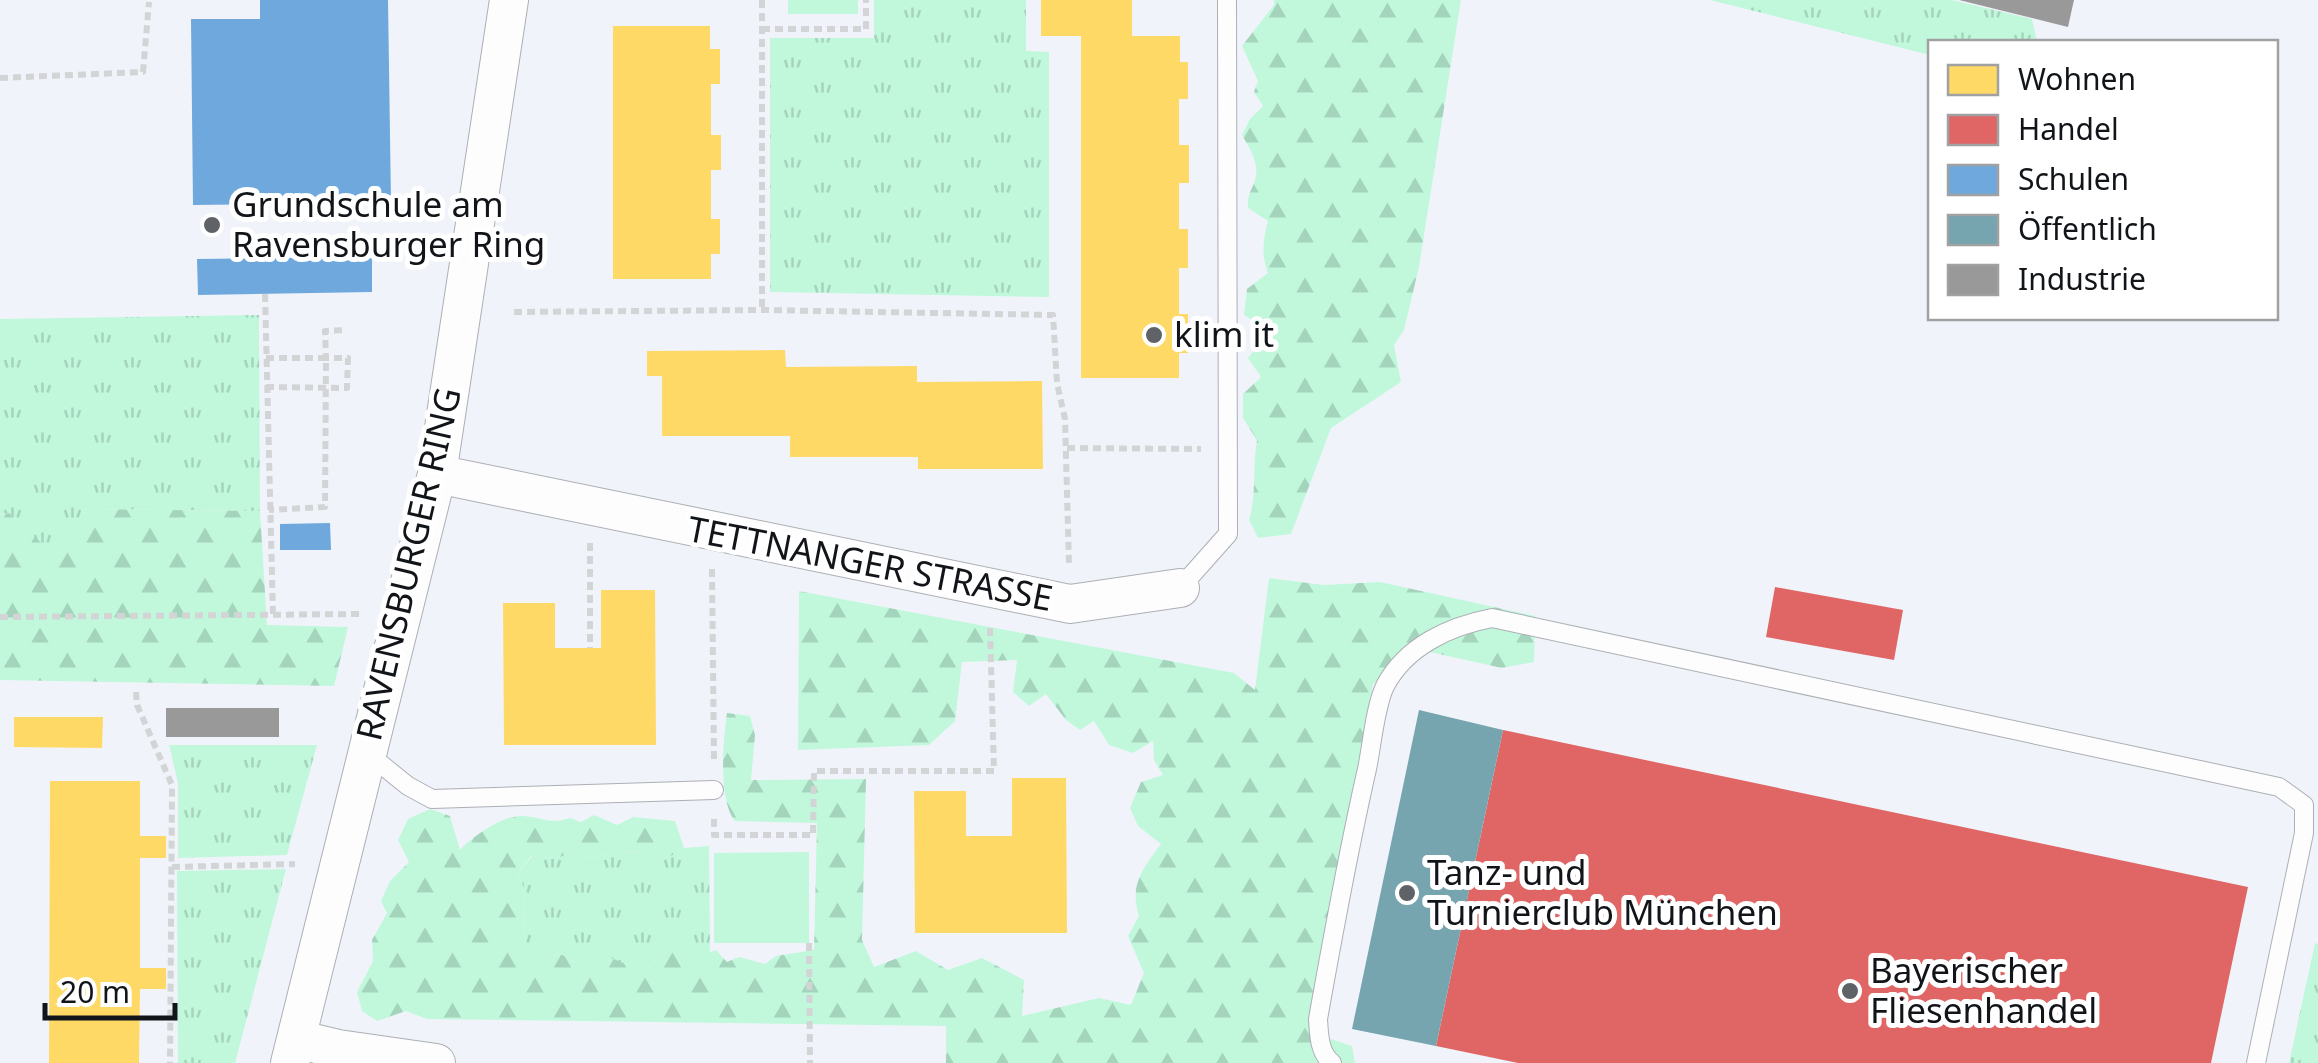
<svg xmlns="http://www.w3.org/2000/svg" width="2318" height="1063" viewBox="0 0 2318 1063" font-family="'Noto Sans',sans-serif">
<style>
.grass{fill:url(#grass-tufts)}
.forest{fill:url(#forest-firs)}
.park{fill:#c1f8dc}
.homes{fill:#ffd966}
.shops{fill:#e06666}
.schools{fill:#6fa8dc}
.public{fill:#76a5af}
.industry{fill:#999}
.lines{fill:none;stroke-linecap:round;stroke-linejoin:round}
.lane-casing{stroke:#acafb4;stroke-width:20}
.street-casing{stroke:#acafb4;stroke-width:40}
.path{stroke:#d3d4d5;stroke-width:6;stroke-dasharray:8 5;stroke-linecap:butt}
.lane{stroke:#fdfdfe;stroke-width:18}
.street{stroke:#fdfdfe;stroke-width:38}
.poi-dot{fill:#5f6267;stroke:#fff;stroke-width:4}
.labels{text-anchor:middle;stroke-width:10;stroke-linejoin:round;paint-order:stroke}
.poi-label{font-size:35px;fill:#111418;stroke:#fff;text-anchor:start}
.street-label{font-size:35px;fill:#111418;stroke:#fff}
</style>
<defs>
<pattern id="grass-tufts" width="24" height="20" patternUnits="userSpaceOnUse" patternTransform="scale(2.5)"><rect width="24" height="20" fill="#c1f8dc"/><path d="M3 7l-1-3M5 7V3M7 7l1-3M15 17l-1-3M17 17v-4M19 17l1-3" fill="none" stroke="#a5d4bc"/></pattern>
<pattern id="forest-firs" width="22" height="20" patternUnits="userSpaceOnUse" patternTransform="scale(2.5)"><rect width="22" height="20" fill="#c1f8dc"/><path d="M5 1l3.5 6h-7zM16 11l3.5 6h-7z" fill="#a5d4bc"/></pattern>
</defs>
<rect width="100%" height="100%" fill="#f0f4fa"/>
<!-- grass -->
<path class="grass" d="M874,0H1026V51L1049,52V297L770,292V38H874Z
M1710,0H1952L2032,19L2037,42H1930V55Z
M259,315L260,511L86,509L51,553L9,513L0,515V319Z
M169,745H317L287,855L178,858V783Z
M709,846L710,953L693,958L672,947L643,971L604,956L581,966L559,953L538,964L525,953L524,889L518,873L532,856L555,859L577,850L587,859L616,852L644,853L655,847L667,858L684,848Z
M286,869L235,1063H178L177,871Z
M2315,943L2318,944V1063H2289Z"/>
<!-- forest -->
<path class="forest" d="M1274,0H1461L1419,267L1404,330L1394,345L1401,382L1331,428L1291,534L1258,538L1249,520C1257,494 1252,467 1257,440L1243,418V394L1261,377L1248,358L1260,343V325L1244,315L1247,289L1268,273C1261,255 1263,239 1268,221L1248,208C1247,191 1254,189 1256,175C1258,161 1249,147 1242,135L1250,119L1263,106L1254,92L1258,81L1242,46L1274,5Z
M86,509L260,511L267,625L348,627L334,686L0,680V515L9,513L51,552Z
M1269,578L1324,585L1380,582L1535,616L1534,662L1502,668L1425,651L1373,684L1312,1033L1352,1046L1355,1063H946V1026L427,1019L406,1011L377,1021L362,1011L357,992L373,961L372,940L387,913L381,901L390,881L409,862L398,840L408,819L430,809L450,816L460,850C473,836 503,815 523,816C543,817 549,825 570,818L581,822L594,815L617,825L633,817L675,821L684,848L666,859L655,847L644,853L616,852L587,859L577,850L555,859L531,856L518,873L524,889L525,952L538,964L559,953L581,966L604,955L643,971L672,947L693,958L716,950L727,962L739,957L765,964L776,956L814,950L817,823L735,821C718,800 723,741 727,713L750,716L755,735L751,780L866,779L862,940L874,967L916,951L948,970L982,958L1024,980L1022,1016L1099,998L1131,1005L1144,973L1128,936L1139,916C1129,885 1143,868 1161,844L1138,826L1130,808L1141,782L1163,775L1154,760L1153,741L1133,753L1109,745L1094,721L1080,730L1066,720L1046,694L1029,706L1013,692L1017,660L962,662L955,721L929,745L798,750L799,591L1234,673L1255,690Z"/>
<!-- park -->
<path class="park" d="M788,0H858V14H788Z
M809,852V943H714V853Z"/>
<!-- homes -->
<path class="homes" d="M1041,0H1132V36H1180V62H1188V99H1179V145H1189V183H1179V229H1188V268H1179V314H1188V353H1179V378H1081V36H1041Z
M613,26H710V49H720V84H711V135H721V170H711V219H720V254H711V279H613Z
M785,350L786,367L917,366V382L1042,381L1043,469H918V457H790V436H662V376H647V351Z
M601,590H655L656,745H504L503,603H555V648H601Z
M14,717H103L102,748L14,747Z
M1012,778H1066L1067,933H915L914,791H966V836H1012Z
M50,781H140V836H166V858H140V968H166V989H140L139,1063H49Z"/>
<!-- shops -->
<path class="shops" d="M1775,587L1903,610L1894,660L1766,637Z
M1503,730L2248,887L2211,1063H1518L1436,1046Z"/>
<!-- schools -->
<path class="schools" d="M260,0H388L391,203L193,205L191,19H260Z
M372,257V292L198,295L197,259Z
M330,523L331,550H280V524Z"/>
<!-- public -->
<path class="public" d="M1419,710L1503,730L1436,1046L1352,1029Z"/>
<!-- industry -->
<path class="industry" d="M1959,0H2074L2068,27Z
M166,708H279V737H166Z"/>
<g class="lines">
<defs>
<path id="lane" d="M1180,588L1228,534L1227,0
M367,753L408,786L432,799L714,790
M1332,1063C1319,1053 1319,1034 1318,1019C1333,935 1348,852 1367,769C1372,745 1375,707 1385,686C1406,646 1450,626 1492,618L2279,787L2304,805V833L2256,1063"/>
<path id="street" d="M437,474L1070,604L1180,588
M296,1039L338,1049L436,1063
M290,1063L437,474L509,0"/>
</defs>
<!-- lane casing -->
<use href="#lane" class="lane-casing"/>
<!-- street casing -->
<use href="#street" class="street-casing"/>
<!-- path -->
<path class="path" d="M762,0V310
M762,29H866V0
M0,78L143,72L149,2
M265,294L273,615
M514,312L762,310L1053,315L1057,383L1065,419L1069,564
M266,358H326L325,507L269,510
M266,387L347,388L348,358H326L325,331L347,330
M1067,448L1201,449
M590,543V648
M712,569L714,761
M0,617L364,614
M136,692L137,705L172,785L170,1063
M714,819V835H813L814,771H994L990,627
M172,867L295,864
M809,943L810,1063"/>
<!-- lane -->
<use href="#lane" class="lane"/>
<!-- street -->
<use href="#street" class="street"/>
</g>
<!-- markers -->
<g class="poi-dot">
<circle cx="212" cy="225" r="10"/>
<circle cx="1154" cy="335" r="10"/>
<circle cx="1407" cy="893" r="10"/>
<circle cx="1850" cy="991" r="10"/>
</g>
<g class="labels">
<!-- poi labels -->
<g class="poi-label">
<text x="232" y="217">Grundschule am<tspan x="232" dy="40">Ravensburger Ring</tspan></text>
<text x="1174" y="347">klim it</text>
<text x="1427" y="885">Tanz- und<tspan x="1427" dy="40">Turnierclub München</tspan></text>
<text x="1870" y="983">Bayerischer<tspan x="1870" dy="40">Fliesenhandel</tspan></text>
</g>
<!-- street labels -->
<g class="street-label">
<text transform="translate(409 564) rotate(-77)" y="12">RAVENSBURGER RING</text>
<text transform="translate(870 564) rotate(11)" y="12">TETTNANGER STRASSE</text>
</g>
</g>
<!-- legend -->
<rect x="1928" y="40" width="350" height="280" fill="#ffffff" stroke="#a0a1a3" stroke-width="2.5"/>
<rect x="1948" y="65" width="50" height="30" fill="#ffd966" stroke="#a0a1a3" stroke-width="2.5"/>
<text x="2018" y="90" font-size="30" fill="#111418">Wohnen</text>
<rect x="1948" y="115" width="50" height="30" fill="#e06666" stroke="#a0a1a3" stroke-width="2.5"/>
<text x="2018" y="140" font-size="30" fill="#111418">Handel</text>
<rect x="1948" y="165" width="50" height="30" fill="#6fa8dc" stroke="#a0a1a3" stroke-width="2.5"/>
<text x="2018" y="190" font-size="30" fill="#111418">Schulen</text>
<rect x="1948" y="215" width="50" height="30" fill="#76a5af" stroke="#a0a1a3" stroke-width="2.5"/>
<text x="2018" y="240" font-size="30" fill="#111418">Öffentlich</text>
<rect x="1948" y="265" width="50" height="30" fill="#999999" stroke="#a0a1a3" stroke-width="2.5"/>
<text x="2018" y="290" font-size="30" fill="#111418">Industrie</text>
<!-- scale -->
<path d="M45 1003v15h130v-15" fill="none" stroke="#111418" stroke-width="5"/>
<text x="60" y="1003" font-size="30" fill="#111418" stroke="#ffffff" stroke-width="8" paint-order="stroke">20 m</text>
</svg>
